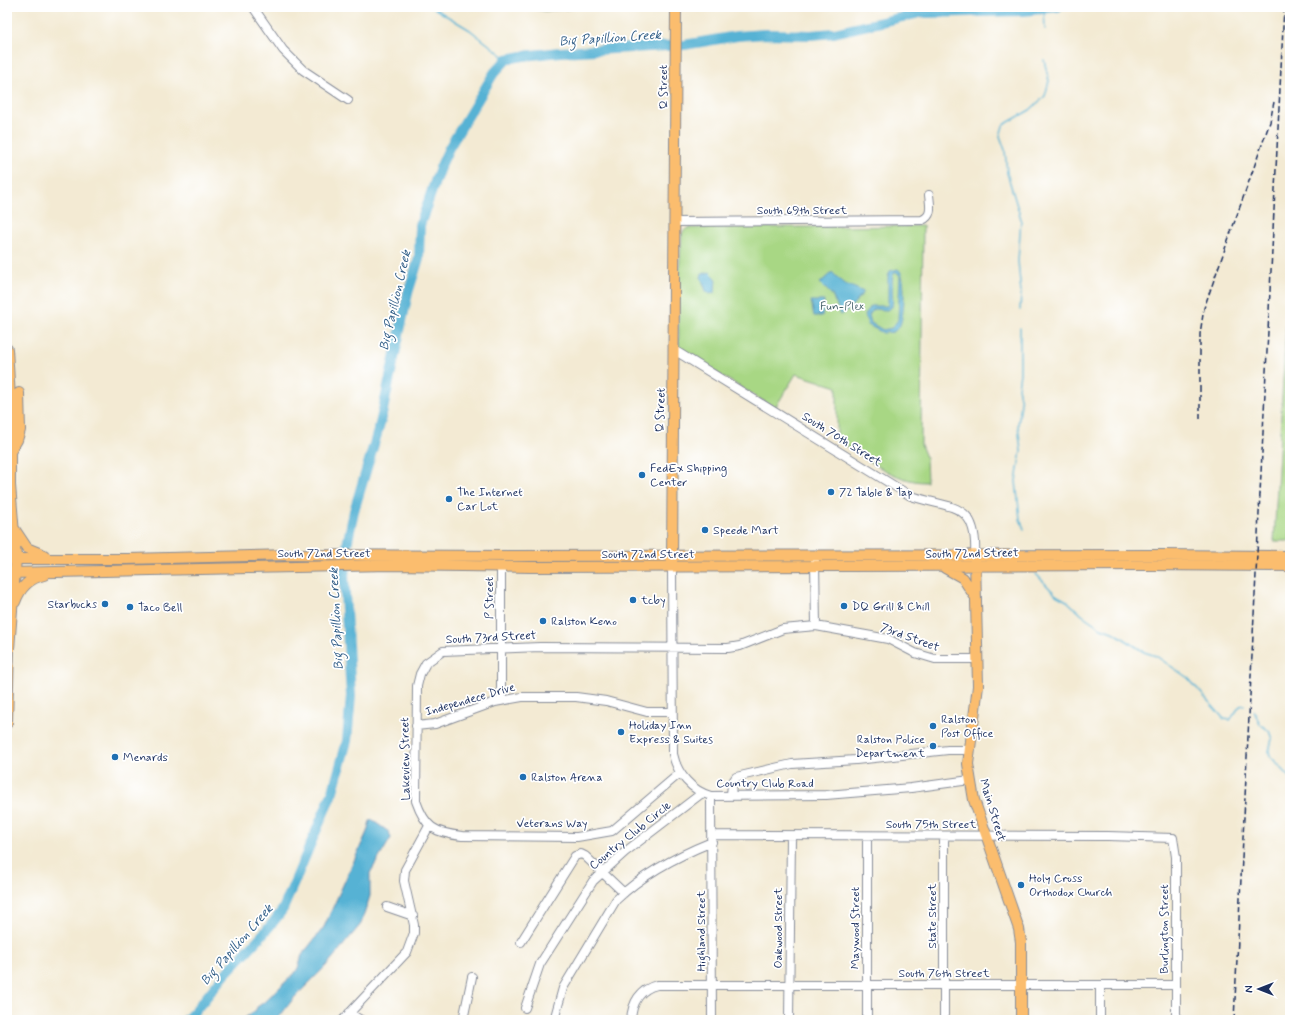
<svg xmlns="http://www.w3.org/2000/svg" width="1297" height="1027" viewBox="0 0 1297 1027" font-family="Mynerve,sans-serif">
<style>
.green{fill:#a8d784;stroke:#628371}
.water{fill:#56b2d4;stroke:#387099;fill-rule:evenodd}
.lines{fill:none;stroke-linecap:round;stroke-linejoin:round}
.stream{stroke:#56b2d4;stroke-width:1.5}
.river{stroke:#56b2d4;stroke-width:10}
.minor-casing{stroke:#878c98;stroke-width:10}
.major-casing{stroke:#878c98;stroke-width:12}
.minor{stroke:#fff;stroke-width:8}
.major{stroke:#fbbd6e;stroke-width:10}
.rail{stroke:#1b2f5e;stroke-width:1.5;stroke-dasharray:6 3;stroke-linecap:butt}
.poi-dot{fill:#1f6fb2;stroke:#fff;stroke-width:1.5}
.labels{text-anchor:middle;stroke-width:3.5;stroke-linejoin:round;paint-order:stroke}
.street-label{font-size:12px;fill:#1b2f5e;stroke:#fff}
.park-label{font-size:12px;fill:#456169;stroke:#fff}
.poi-label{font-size:12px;fill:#1b2f5e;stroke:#fff;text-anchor:start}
.water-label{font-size:13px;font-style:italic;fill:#305d87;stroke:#fff}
</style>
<rect width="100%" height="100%" fill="#fff"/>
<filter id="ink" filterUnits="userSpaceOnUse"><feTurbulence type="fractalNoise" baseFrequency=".025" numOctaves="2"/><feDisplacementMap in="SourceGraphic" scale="8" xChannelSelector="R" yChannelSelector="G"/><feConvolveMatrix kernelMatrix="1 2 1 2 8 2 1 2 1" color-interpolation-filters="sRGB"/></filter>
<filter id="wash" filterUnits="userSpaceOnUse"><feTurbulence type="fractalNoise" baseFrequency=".012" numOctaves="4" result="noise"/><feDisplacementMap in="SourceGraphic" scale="16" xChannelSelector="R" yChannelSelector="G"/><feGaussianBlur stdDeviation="0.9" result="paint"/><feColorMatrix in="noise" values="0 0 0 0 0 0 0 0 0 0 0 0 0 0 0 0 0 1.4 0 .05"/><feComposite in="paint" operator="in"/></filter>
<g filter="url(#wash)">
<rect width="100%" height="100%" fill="#f3ead3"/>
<!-- green -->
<path class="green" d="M519,7H589L545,11Z
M923,226L921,445L926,457L927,482C894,483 864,456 837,440V387L796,374L775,408L679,350L678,284L682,233L687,228Z
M1290,253V541H1274Z"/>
<!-- water -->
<path class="water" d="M898,269C907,275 904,312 901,322C900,327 896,330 893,332L883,333L868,325L865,315L871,306H888V276L890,271ZM894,273H898L900,276L898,320L892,328L883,330L871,323L869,315L874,309L887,310L892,307C894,298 890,278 894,273Z
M710,272L716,278L715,292L710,294L706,291L701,277L702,274Z
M832,272L843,283L864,292L850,308L841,315L832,295L820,283Z
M811,301H824L822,316H814Z
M372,820L389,832L391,838L370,873V896L361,924L326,966L293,999L277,1020H242L256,1010L257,1007L263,1003L295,973L298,968L302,955L324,927L367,832L370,821Z"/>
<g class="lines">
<!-- stream -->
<path class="stream" d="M432,7L470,30L507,59
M1044,9L1045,29
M1020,310L1021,293L1018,261L1021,219L1007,173L1005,150L1000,136L1003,126L1007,123L1030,110L1045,96L1049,81L1044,60
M1020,328V373L1018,388L1021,403L1018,425L1021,451L1016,481L1020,519L1024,529
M1036,574L1056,595L1067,601L1082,615L1101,628L1115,633L1144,652L1156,656L1188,678L1224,719L1230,720L1240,706L1244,705
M1254,711L1260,724L1269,731L1272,739L1269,751L1270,756L1290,777"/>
<!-- river -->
<path class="river" d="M186,1020C201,1006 212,989 226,973C245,952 267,933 283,909L333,791L347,741L351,696L344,576L347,545L354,511L380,424L408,293L419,258L420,225L439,170L449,148L494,73L507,59L523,56L560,52L684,45L737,36L765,34L811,35L834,33L920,13L1023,11L1058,7"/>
</g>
</g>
<g filter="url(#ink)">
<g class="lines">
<defs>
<path id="minor" d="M253,7L283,50L303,70L348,100
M675,222L922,220C933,216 930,205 929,195
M674,350L909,495C948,510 978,499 975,555
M815,561L816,626
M501,566V701
M672,567L673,754C677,774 692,791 711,796L826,795L911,788L970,780
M416,726L435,724L495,702L522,697H576L606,701L647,712H672
M680,773L612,831L577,837L462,836C434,833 425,827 416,801L417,686L420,674L426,663L443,651L540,647L728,648L740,646L783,629L816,626L888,639L915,653L935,659H977
M711,796L712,1020
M731,796L732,783L736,777L792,764L856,760L948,750H969
M713,835L1108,836L1173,838L1176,857V1020
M944,836V1020
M387,907L413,916
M521,942L575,856L581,854L585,856L624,893
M525,1008L540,964L593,881L625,852L702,793
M349,1013L361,1020
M343,1020L407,952L414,933V925L404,881L405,870L429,826
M463,1020L472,977
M554,1020L563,988L616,900C644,873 677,856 712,842
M631,1020C632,1003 640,989 657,985H1176
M789,1020L791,836
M867,1020V836
M1100,1020V985"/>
<path id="major" d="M7,349L10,397V485L16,558L9,649L7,723
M10,452L17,440L20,430L19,393
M15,530L27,548L44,555
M7,559H127L289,555L513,556L1161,555L1290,556
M975,559L978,686L968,764L974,800L1019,929L1021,942V1020
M672,561L676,7
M945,568L963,578L974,595
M7,573L390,565L531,567L1145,565L1290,566
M15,602C20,588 30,578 44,575"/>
</defs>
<!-- minor casing -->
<use href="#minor" class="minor-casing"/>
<!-- major casing -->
<use href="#major" class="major-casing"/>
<!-- minor -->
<use href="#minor" class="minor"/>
<!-- major -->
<use href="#major" class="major"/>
<!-- rail -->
<path class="rail" d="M1200,419V334L1204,308L1270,122L1274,102
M1234,1020L1284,7"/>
</g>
</g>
<!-- markers -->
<g class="poi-dot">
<circle cx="642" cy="475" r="4"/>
<circle cx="831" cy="492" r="4"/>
<circle cx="449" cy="499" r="4"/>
<circle cx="705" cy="530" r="4"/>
<circle cx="633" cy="600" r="4"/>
<circle cx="105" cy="604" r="4"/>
<circle cx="844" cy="606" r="4"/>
<circle cx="130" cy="607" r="4"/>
<circle cx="543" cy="621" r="4"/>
<circle cx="933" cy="726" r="4"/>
<circle cx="621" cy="732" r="4"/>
<circle cx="933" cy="746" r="4"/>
<circle cx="115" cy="757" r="4"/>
<circle cx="523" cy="777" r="4"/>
<circle cx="1021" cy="885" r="4"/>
</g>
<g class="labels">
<!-- street labels -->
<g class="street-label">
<text transform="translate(663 87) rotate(-90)" y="4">Q Street</text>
<text x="802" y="214">South 69th Street</text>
<text transform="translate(660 410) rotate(-88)" y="4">Q Street</text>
<text transform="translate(842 439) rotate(32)" y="4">South 70th Street</text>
<text x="324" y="557">South 72nd Street</text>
<text transform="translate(972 553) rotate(-1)" y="4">South 72nd Street</text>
<text x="648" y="558">South 72nd Street</text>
<text transform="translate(489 598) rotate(-90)" y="4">P Street</text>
<text transform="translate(491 637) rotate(-3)" y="4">South 73rd Street</text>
<text transform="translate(910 637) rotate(20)" y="4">73rd Street</text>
<text transform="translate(470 699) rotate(-16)" y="4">Independece Drive</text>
<text transform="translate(405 759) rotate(-91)" y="4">Lakeview Street</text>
<text x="765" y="787">Country Club Road</text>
<text transform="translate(993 810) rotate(73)" y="4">Main Street</text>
<text x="552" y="827">Veterans Way</text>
<text x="931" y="828">South 75th Street</text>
<text transform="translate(630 835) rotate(-39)" y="4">Country Club Circle</text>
<text transform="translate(932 916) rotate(-90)" y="4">State Street</text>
<text transform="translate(778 928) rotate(-90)" y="4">Oakwood Street</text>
<text transform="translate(855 928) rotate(-90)" y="4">Maywood Street</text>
<text transform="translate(1164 929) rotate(-90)" y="4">Burlington Street</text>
<text transform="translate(701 931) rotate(-90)" y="4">Highland Street</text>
<text x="944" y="977">South 76th Street</text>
</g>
<!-- park labels -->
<g class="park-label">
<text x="842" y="310">Fun-Plex</text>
</g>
<!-- poi labels -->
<g class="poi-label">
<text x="650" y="472">FedEx Shipping<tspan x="650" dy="14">Center</tspan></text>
<text x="457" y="496">The Internet<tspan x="457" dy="14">Car Lot</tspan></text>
<text x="839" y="496">72 Table &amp; Tap</text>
<text x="713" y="534">Speede Mart</text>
<text x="641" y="604">tcby</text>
<text x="97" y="608" text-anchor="end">Starbucks</text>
<text x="852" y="610">DQ Grill &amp; Chill</text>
<text x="138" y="611">Taco Bell</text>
<text x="551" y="625">Ralston Keno</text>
<text x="941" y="723">Ralston<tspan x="941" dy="14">Post Office</tspan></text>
<text x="629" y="729">Holiday Inn<tspan x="629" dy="14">Express &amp; Suites</tspan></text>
<text x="925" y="743" text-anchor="end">Ralston Police<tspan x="925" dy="14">Department</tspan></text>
<text x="123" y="761">Menards</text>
<text x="531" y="781">Ralston Arena</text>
<text x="1029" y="882">Holy Cross<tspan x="1029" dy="14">Orthodox Church</tspan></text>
</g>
<!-- water labels -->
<g class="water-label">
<text transform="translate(610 37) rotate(-4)" y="5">Big Papillion Creek</text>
<text transform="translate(394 300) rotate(-77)" y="5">Big Papillion Creek</text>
<text transform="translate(335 619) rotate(-93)" y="5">Big Papillion Creek</text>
<text transform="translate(236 944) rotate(-49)" y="5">Big Papillion Creek</text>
</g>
</g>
<!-- margin -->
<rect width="1297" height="1027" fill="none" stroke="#fff" stroke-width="24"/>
<!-- north arrow -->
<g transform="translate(1259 989) rotate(270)" stroke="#ffffff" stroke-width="3" paint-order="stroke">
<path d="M0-3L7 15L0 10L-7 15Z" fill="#1b2f5e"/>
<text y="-6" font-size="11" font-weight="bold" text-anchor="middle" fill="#1b2f5e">N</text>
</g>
</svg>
